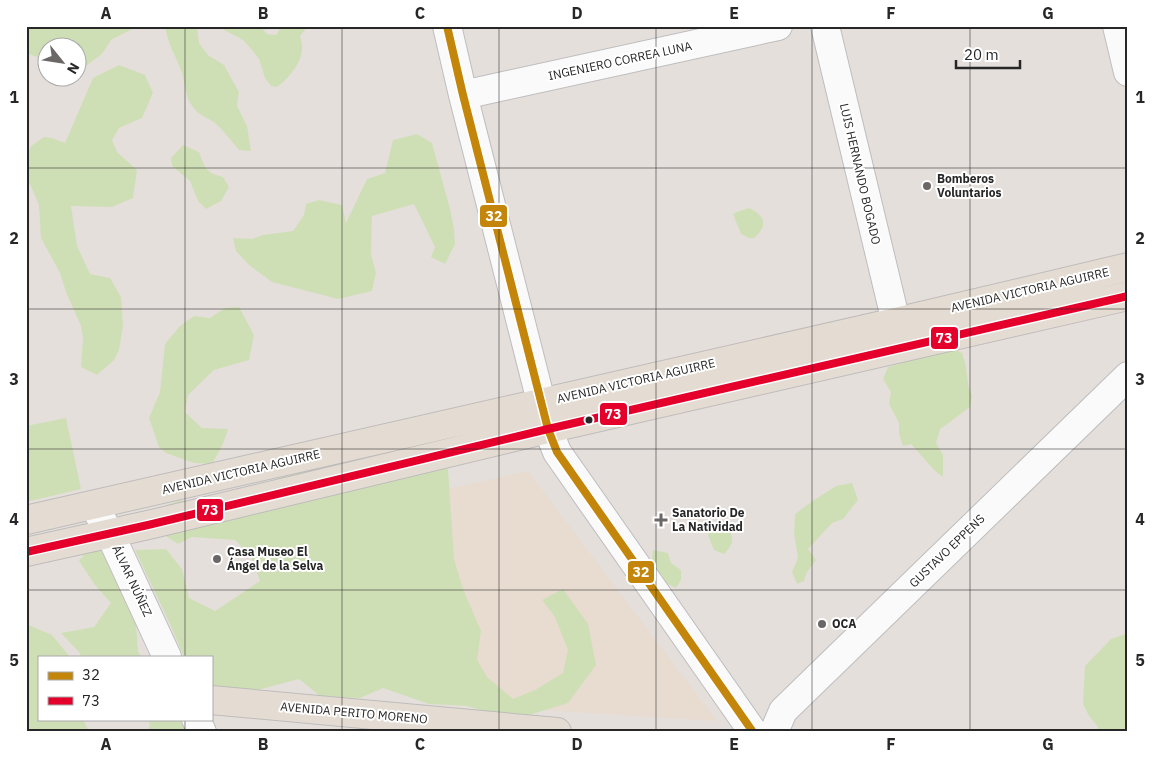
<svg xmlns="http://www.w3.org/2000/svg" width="1154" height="758" viewBox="0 0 1154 758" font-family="'IBM Plex Sans',sans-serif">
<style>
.education{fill:#e8dbd0}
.green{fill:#cfdfb5}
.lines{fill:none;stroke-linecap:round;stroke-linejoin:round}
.minor-casing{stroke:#bebdbe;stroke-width:30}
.major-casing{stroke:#bebcbb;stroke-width:30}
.minor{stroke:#fbfafa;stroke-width:28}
.major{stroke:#e4dcd2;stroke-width:28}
.bus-1-casing{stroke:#fff;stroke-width:11}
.bus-2-casing{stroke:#fff;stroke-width:11}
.bus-1{stroke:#c3860a;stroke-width:8}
.bus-2{stroke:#e4002b;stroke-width:8}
.grid{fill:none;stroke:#272727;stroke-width:1;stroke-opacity:0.55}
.poi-dot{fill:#6a6766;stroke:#fff;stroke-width:2}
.bus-dot{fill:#272727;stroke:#fff;stroke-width:2}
.labels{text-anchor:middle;stroke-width:4;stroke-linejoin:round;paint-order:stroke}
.street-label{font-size:12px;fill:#272727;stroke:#fff}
.poi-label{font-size:12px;font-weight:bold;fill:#272727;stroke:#fff;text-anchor:start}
.line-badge{stroke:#fff;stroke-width:2}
.badge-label{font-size:14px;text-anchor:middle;font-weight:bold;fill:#fff}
.neatline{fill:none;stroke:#272727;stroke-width:2}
.grid-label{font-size:16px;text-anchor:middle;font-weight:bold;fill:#272727}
</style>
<rect width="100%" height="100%" fill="#e5dfdc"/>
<!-- education -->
<path class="education" d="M528,471L570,527L717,721L446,704L391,502Z"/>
<!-- green -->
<path class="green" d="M26,26H138L111,40L102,54L83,68L78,70V48H48L47,63L42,59L29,54L26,56Z
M165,26H197L199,43L208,55L224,65L239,92L237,106L247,126L251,151L239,150C231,141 224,131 215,123C208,118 198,115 193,107C185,98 185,82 181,70C175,55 167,42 165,26Z
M217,26H260L267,34L276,35L282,26H308L300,36C301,39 302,44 302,47C303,62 288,79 277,87L271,86L265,78L259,59L252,50L243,40Z
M119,65L145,75L153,93L142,118L119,128L112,140L117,152L137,170L133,198L112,207L71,206L77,246L90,274L110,278L121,297L123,326L119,350L114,360L97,375L81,367L83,338L81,326L66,292L60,273L41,238L39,205L26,175V158L31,146L44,137L52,138L65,143L93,78Z
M417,134L432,143L450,209L454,229L455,244L445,264L431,257L435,247L414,204L372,216L371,254L376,273L372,291L338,299L272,282L249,265L236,251L233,238L252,239L263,235L293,231L304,215L306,204L319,200L342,205L346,223L367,179L385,173L393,140Z
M183,145L199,152C205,168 205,172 223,177L229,187L221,201L206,209L198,201L190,181L172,166L171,158Z
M749,208C766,216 768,226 754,238H749L741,234L733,214L737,212Z
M239,307L254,335L249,360L214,370L188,395L185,412L202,428L228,429L223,444L212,464L194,463L166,453L159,447L149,418L160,392L165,344L180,326L194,316L210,318L225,308Z
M948,346L962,353L966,366L968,384L972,396L970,407C960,414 951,422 940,429L936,443L943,455V477L934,470L911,444L903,446L899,434V423L889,404L891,392L883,379L888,367L900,364L909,351Z
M66,418L81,489L26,502V426Z
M341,449L376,459H422L448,469L454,559L463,589L481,631L477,660L487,677L513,699L535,690L563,673L568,650L555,617L542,600L563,589L588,624L596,665L568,703L513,720L467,706L429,704L383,688L360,698L320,696L299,679L247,693L211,685V657H184L171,626L135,550L166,549L182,569L189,598L215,611L260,581L251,556L235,540L192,537L178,544L148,525L142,514L181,500L212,509Z
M852,483L858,500L843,519L832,523L808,549L816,560L807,572L804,581L797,584L792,572L798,558L794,534L795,514L811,502L836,486Z
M713,524L728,525C733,538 735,543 724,554L714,550L708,535Z
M97,537L135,613L138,651L141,657H81L79,652L61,633L94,627L111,603L95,585L79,561Z
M653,550L668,553L671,563L681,570V580L676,588L666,583L662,575L655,570L652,559Z
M26,624L52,635L70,657H39V719H83L89,732H26Z
M1128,633V732H1097L1098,727L1089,716L1083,704L1085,666L1111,639Z
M148,719H181L191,732H148L150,725Z"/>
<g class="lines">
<defs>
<path id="minor" d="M447,26L463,95L548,429L557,452L753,732
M825,26L896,322
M1117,26L1128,72
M463,95L778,26
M94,506L110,534L167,657
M196,719L202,732
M774,732L783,711L1128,376"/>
<path id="major" d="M26,520L896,322L1128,267
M26,552L148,525L548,429L1128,296
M211,700L557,732"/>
</defs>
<!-- minor casing -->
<use href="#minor" class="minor-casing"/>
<!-- major casing -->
<use href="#major" class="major-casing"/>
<!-- minor -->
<use href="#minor" class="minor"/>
<!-- major -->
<use href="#major" class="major"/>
<defs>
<path id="bus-1" d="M447,26L463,95L548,429L557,452L753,732"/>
<path id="bus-2" d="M26,552L148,525L548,429L1128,296"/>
</defs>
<!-- bus-1 casing -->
<use href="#bus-1" class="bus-1-casing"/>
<!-- bus-2 casing -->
<use href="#bus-2" class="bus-2-casing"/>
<!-- bus-1 -->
<use href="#bus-1" class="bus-1"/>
<!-- bus-2 -->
<use href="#bus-2" class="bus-2"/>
</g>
<!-- grid -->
<path class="grid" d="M185,26V657M342,26V732M499,26V732M656,26V732M812,26V732M970,26V732M26,168H1128M26,309H1128M26,449H1128M26,590H1128M185,719V732"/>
<!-- markers -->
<g class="poi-dot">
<circle cx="927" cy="186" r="5"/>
<path d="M658.5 512.5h5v5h5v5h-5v5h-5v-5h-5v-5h5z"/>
<circle cx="217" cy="559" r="5"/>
<circle cx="822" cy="624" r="5"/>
</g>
<circle class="bus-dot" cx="589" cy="420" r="4.5"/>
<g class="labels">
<!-- street labels -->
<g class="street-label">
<text transform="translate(620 61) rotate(-12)" y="4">INGENIERO CORREA LUNA</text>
<text transform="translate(860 174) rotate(77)" y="4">LUIS HERNANDO BOGADO</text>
<text transform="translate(1030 290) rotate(-13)" y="4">AVENIDA VICTORIA AGUIRRE</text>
<text transform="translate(636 381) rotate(-13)" y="4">AVENIDA VICTORIA AGUIRRE</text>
<text transform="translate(241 472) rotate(-13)" y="4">AVENIDA VICTORIA AGUIRRE</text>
<text transform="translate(947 551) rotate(-44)" y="4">GUSTAVO EPPENS</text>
<text transform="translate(132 581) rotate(65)" y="4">ÁLVAR NÚÑEZ</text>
<text transform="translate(354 713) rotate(5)" y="4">AVENIDA PERITO MORENO</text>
</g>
<!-- poi labels -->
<g class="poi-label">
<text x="937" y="183">Bomberos<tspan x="937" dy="14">Voluntarios</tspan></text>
<text x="672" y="517">Sanatorio De<tspan x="672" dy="14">La Natividad</tspan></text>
<text x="227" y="556">Casa Museo El<tspan x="227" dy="14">Ángel de la Selva</tspan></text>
<text x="832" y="628">OCA</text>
</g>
</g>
<g class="line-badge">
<rect x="479" y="204" width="29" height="24" rx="5" fill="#c3860a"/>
<rect x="930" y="326" width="29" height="24" rx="5" fill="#e4002b"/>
<rect x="599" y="402" width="29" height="24" rx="5" fill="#e4002b"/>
<rect x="196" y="498" width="28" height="24" rx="5" fill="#e4002b"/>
<rect x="627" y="560" width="28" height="24" rx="5" fill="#c3860a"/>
</g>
<g class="badge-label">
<text x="494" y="221">32</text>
<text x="944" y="343">73</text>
<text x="613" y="419">73</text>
<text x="210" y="515">73</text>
<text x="641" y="577">32</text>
</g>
<!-- border -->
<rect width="1154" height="758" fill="none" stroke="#ffffff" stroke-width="55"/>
<!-- legend -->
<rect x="38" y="656" width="175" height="65" fill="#ffffff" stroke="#a9a9a9"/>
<rect x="48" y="672" width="25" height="8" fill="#c3860a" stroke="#a9a9a9"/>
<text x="82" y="680" font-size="15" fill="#272727">32</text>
<rect x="48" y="697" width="25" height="8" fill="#e4002b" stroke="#a9a9a9"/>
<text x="82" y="706" font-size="15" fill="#272727">73</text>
<!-- north arrow -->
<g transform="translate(62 62) rotate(120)"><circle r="24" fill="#ffffff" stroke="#a9a9a9"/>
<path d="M0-4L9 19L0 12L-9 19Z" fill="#6a6766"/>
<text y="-8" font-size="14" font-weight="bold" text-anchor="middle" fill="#272727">N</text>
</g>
<!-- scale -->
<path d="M956 60v8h64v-8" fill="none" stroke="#272727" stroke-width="2.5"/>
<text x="964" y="60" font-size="15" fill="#272727" stroke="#ffffff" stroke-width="4" paint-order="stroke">20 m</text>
<rect x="28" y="28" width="1098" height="702" class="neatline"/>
<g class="grid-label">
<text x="106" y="19">A</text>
<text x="263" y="19">B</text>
<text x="420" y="19">C</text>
<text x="577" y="19">D</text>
<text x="734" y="19">E</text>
<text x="891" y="19">F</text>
<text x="1048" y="19">G</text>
<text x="14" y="103">1</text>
<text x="1140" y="103">1</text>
<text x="14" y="244">2</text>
<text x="1140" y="244">2</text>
<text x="14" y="385">3</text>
<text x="1140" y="385">3</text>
<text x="14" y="525">4</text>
<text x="1140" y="525">4</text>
<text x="14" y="666">5</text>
<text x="1140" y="666">5</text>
<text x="106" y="750">A</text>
<text x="263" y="750">B</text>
<text x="420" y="750">C</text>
<text x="577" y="750">D</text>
<text x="734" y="750">E</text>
<text x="891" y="750">F</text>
<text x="1048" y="750">G</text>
</g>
</svg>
